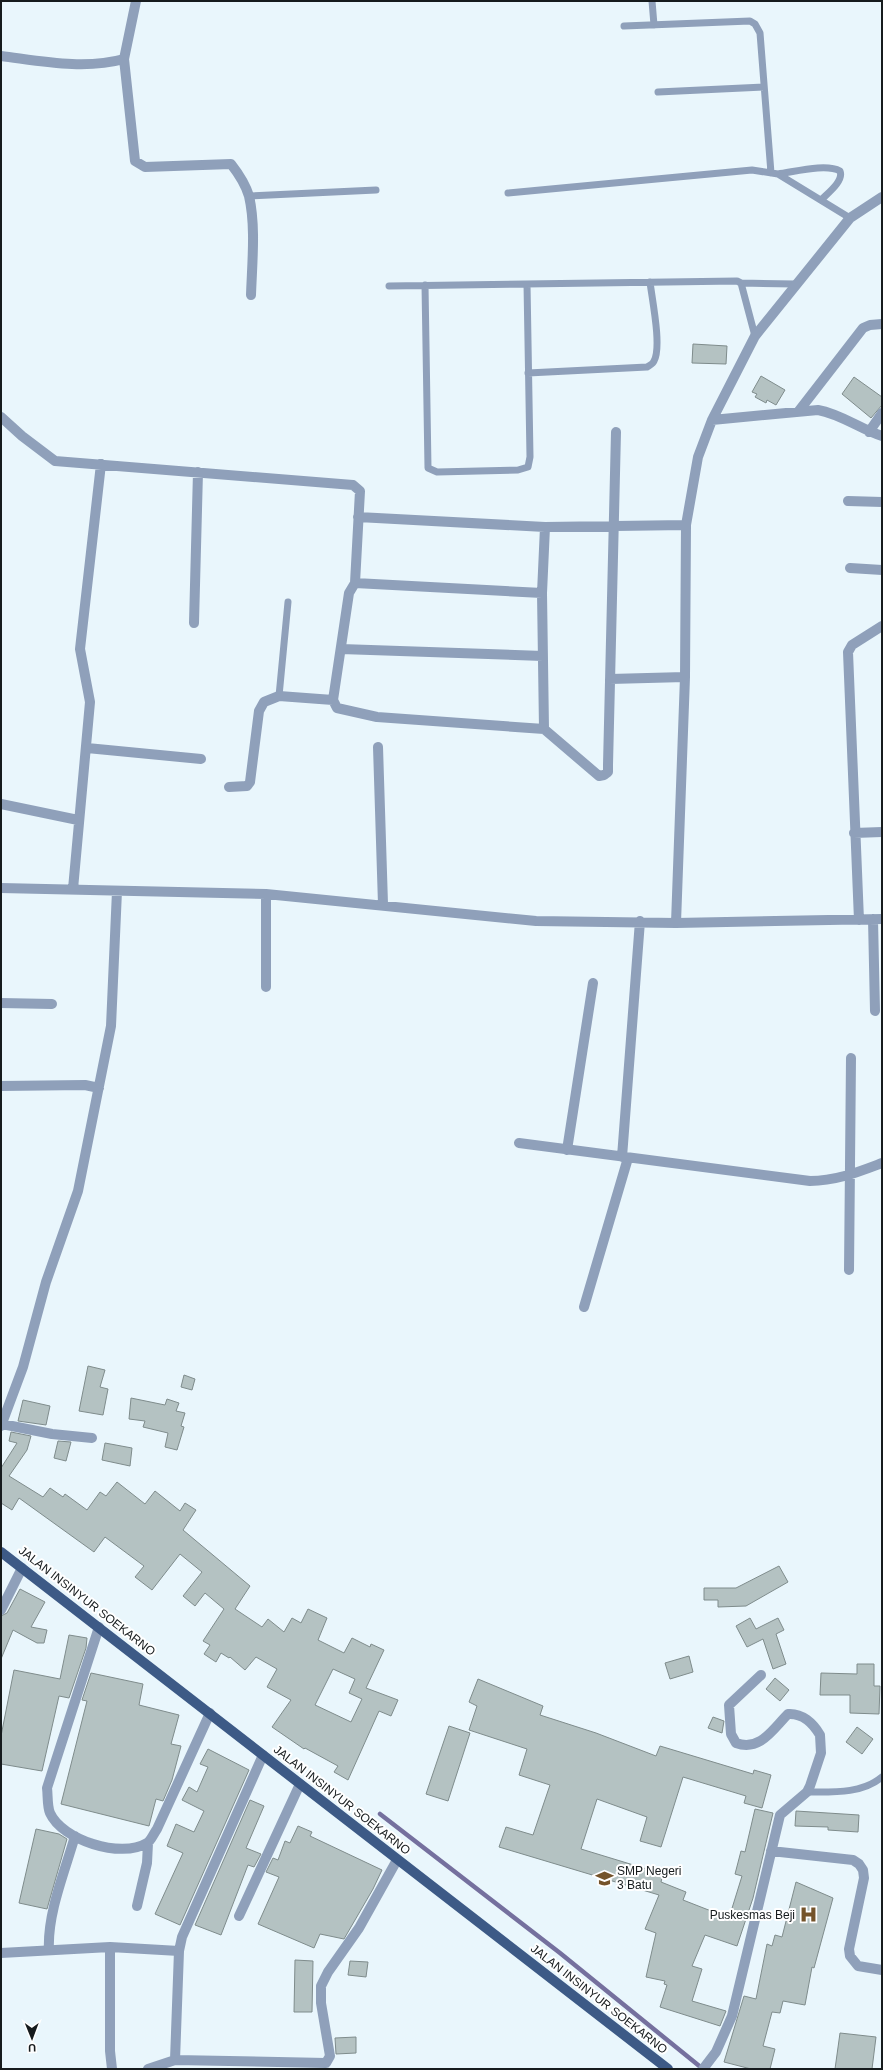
<svg xmlns="http://www.w3.org/2000/svg" width="883" height="2070" viewBox="0 0 883 2070" font-family="Arial,sans-serif">
<style>
.lines{fill:none;stroke-linecap:round;stroke-linejoin:round}
.stream{stroke:#75709e;stroke-width:4.5}
.building{fill:#b4c2c2;stroke:#7f8c8c;fill-rule:evenodd}
.service{stroke:#8fa0ba;stroke-width:7}
.minor{stroke:#8fa0ba;stroke-width:10}
.primary{stroke:#3d5a86;stroke-width:10}
.labels{text-anchor:middle;stroke-width:4;stroke-linejoin:round;paint-order:stroke}
.street-label{font-size:12px;fill:#161b1d;stroke:#fff}
.poi-label{font-size:12px;fill:#161b1d;stroke:#fff;text-anchor:start}
</style>
<rect width="100%" height="100%" fill="#e9f6fc"/>
<g class="lines">
<!-- stream -->
<path class="stream" d="M380,1814L560,1953L703,2069"/>
</g>
<!-- building -->
<path class="building" d="M693,344L727,346L726,364L692,363Z
M761,376L785,390L776,405L767,400L766,403L755,397L757,394L752,392Z
M854,377L882,397V405L871,418L842,394Z
M88,1366L105,1370L100,1387L108,1389L103,1415L79,1411Z
M184,1375L195,1379L192,1390L181,1387Z
M131,1398L165,1405L167,1399L179,1403L176,1411L185,1413L181,1426L184,1427L177,1450L165,1447L168,1433L143,1427L145,1421L129,1419Z
M23,1400L50,1406L46,1425L18,1421Z
M11,1432L31,1436L27,1450L9,1476L43,1497L50,1488L63,1497L65,1494L87,1510L100,1492L106,1496L117,1482L145,1504L155,1491L180,1511L185,1503L196,1510L183,1530L250,1586L235,1609L262,1627L268,1619L284,1632L292,1618L301,1623L308,1609L327,1618L318,1640L344,1653L352,1638L370,1647L371,1644L384,1650L366,1688L398,1700L391,1716L379,1711L348,1780L334,1772L338,1766L305,1748L304,1749L272,1727L291,1700L267,1687L277,1669L256,1657L245,1670L230,1657L229,1658L221,1653L216,1662L204,1654L210,1645L203,1641L224,1609L205,1593L195,1606L183,1596L202,1572L180,1554L152,1590L135,1577L144,1566L105,1537L94,1552L19,1498L12,1510L1,1503V1468L17,1443L9,1441ZM333,1669L355,1679L349,1693L362,1699L351,1722L315,1705Z
M58,1441L71,1442L66,1461L54,1458Z
M105,1443L132,1448L130,1466L102,1460Z
M779,1566L788,1582L746,1606L718,1607V1600H704V1588H736Z
M20,1589L45,1602L31,1627L47,1630L44,1643H37L13,1630L1,1659V1616L7,1613Z
M750,1618L756,1629L778,1618L784,1630L776,1634L786,1664L773,1669L763,1639L747,1647L736,1626Z
M69,1635L87,1638L86,1648L69,1698L59,1696L42,1771L1,1764V1736L14,1670L60,1679Z
M689,1656L693,1672L670,1679L665,1663Z
M857,1664H874V1686H880L879,1714L850,1713V1695H820L821,1673L857,1674Z
M91,1673L143,1684L139,1705L179,1715L171,1744L181,1746L172,1780L163,1801L156,1799L149,1826L61,1804L87,1701L82,1700Z
M775,1678L789,1690L780,1701L766,1689Z
M478,1679L543,1706L540,1715L596,1733L656,1756L660,1746L753,1774L754,1770L771,1775L762,1808L744,1803L746,1796L683,1777L661,1847L640,1841L647,1817L597,1799L581,1849L663,1874L661,1882L686,1892L683,1900L729,1918L742,1876L735,1874L741,1851L745,1852L755,1809L773,1813L753,1898L737,1946L705,1935L692,1966L702,1969L692,2001L726,2011L720,2026L660,2007L667,1985L664,1984L665,1981L646,1977L656,1933L645,1929L659,1895L499,1847L506,1827L533,1835L550,1785L519,1775L527,1749L469,1730L477,1706L469,1702Z
M713,1717L724,1721L722,1733L708,1728Z
M449,1726L470,1733L448,1801L426,1794Z
M857,1727L873,1739L862,1754L846,1742Z
M208,1749L249,1770L180,1925L155,1914L183,1853L167,1846L176,1824L194,1832L204,1811L182,1800L189,1787L197,1792L208,1767L200,1764Z
M250,1800L264,1806L246,1848L261,1854L254,1867L248,1865L221,1935L195,1925Z
M796,1811L859,1815L858,1832L828,1830V1827L795,1826Z
M298,1826L312,1832L310,1836L382,1870L373,1889L344,1939L320,1934L314,1948L258,1924L279,1877L266,1872L273,1858L278,1860L285,1841L290,1843Z
M36,1829L59,1834L67,1839L47,1909L19,1903Z
M796,1882L833,1898L814,1968L812,1967L805,2005L783,2001L780,2013L772,2012L763,2046L775,2049L770,2069H751L724,2062L744,1996L756,1999L767,1944L772,1946L775,1935L782,1937Z
M295,1960L313,1961L312,2012H294Z
M350,1961L368,1962L366,1977L348,1975Z
M840,2033L876,2037L872,2069H835Z
M356,2037V2053L336,2054L335,2038Z"/>
<g class="lines">
<!-- service -->
<path class="service" d="M652,1L654,25
M624,26L750,21L755,24L760,33L771,173
M658,92L764,87
M778,174C794,172 826,163 840,171C844,181 828,193 821,200
M508,193L752,170L778,174L850,218
M249,196L376,190
M741,283L755,336
M425,285L428,468L437,472L518,470L528,467L530,457L527,284
M389,286L737,281L741,283L795,284
M528,373L647,367C650,365 653,364 654,361C662,347 652,299 650,282
M279,696L288,602
M807,1792C832,1792 862,1794 882,1777"/>
<!-- minor -->
<path class="minor" d="M1,56C41,61 84,70 124,59L136,1
M124,59L135,161L145,167L231,164C238,173 246,186 249,196C256,226 252,264 251,295
M798,412L863,328L870,325L882,324
M1,417L22,436L55,461L353,485L360,491L355,583L349,593L333,700L337,708L377,717L544,729L599,776L604,775L608,772V765L616,432
M712,420L818,410C841,414 860,429 882,436
M869,432L882,413
M848,501L882,502
M358,517L545,527L686,525
M850,568L882,570
M355,583L542,593
M194,623L198,472
M341,649L543,656
M610,679L685,677
M544,729L542,593L545,527
M378,747L383,904
M87,748L201,759
M229,787L247,786L250,782L259,711L264,702L279,696L333,700
M1,804L78,820
M854,833L882,832
M1,888L266,894L536,921L676,923L882,919
M73,889L90,702L80,649L101,464
M873,919L875,1011
M859,920L848,652L852,645L882,626
M676,923L685,677L686,525L698,457L712,420L755,336L850,218L882,197
M266,987V894
M1,1003L52,1004
M1,1086L85,1085L99,1088
M519,1143L810,1181C836,1181 858,1172 882,1163
M567,1150L593,983
M622,1157L640,921
M849,1270L851,1058
M584,1307L628,1158
M2,1424L52,1434L92,1438
M1,1426L23,1367L46,1282L78,1191L111,1026L117,891
M1,1610L22,1568
M99,1627L47,1788C48,1795 47,1806 50,1813C62,1840 121,1859 147,1843C151,1841 154,1833 157,1829L210,1713
M771,1851L853,1860L859,1864L863,1870L864,1878L849,1949L850,1956L858,1966L882,1970
M137,1906L147,1863L148,1843
M239,1916L300,1784
M110,1947V2051L112,2069
M49,1950C47,1914 65,1871 75,1836
M1,1953L110,1947L179,1951
M175,2060L179,1951L182,1937L263,1755
M148,2069L175,2060L326,2063L330,2056L321,2003V1986L328,1972L359,1928L397,1860
M703,2069L716,2052L732,2016L780,1815L807,1792L810,1786L821,1753L820,1735C813,1723 802,1713 788,1714C773,1729 760,1752 736,1743L731,1734L729,1705L761,1675"/>
<!-- primary -->
<path class="primary" d="M1,1552L668,2069"/>
</g>
<!-- icons -->
<defs>
<symbol id="school-bare" viewBox="-9 -9 18 18"><path d="M0-5L7-2L0 1L-7-2ZM-4 1L0 2.5L4 1V4Q0 6-4 4Z" fill="#74532a" stroke="#fff" stroke-width="2.5" paint-order="stroke"/></symbol>
<symbol id="hospital-bare" viewBox="-9 -9 18 18"><path d="M-5-5h3v3.5h4V-5h3V5h-3V1.5h-4V5h-3Z" fill="#74532a" stroke="#fff" stroke-width="2.5" paint-order="stroke"/></symbol>
</defs>
<g fill-rule="evenodd">
<use href="#school-bare" x="592" y="1866" width="25" height="25"/>
<use href="#hospital-bare" x="796" y="1902" width="25" height="25"/>
</g>
<g class="labels">
<!-- street labels -->
<g class="street-label">
<text transform="translate(87 1601) rotate(38)" y="4">JALAN INSINYUR SOEKARNO</text>
<text transform="translate(342 1800) rotate(38)" y="4">JALAN INSINYUR SOEKARNO</text>
<text transform="translate(599 1999) rotate(38)" y="4">JALAN INSINYUR SOEKARNO</text>
</g>
<!-- poi labels -->
<g class="poi-label">
<text x="617" y="1875">SMP Negeri<tspan x="617" dy="14">3 Batu</tspan></text>
<text x="795" y="1919" text-anchor="end">Puskesmas Beji</text>
</g>
</g>
<!-- border -->
<rect width="883" height="2070" fill="none" stroke="#161b1d" stroke-width="4"/>
<!-- north arrow -->
<g transform="translate(32 2038) rotate(179)" stroke="#ffffff" stroke-width="3" paint-order="stroke">
<path d="M0-3L7 15L0 10L-7 15Z" fill="#161b1d"/>
<text y="-6" font-size="11" font-weight="bold" text-anchor="middle" fill="#161b1d">U</text>
</g>
</svg>
